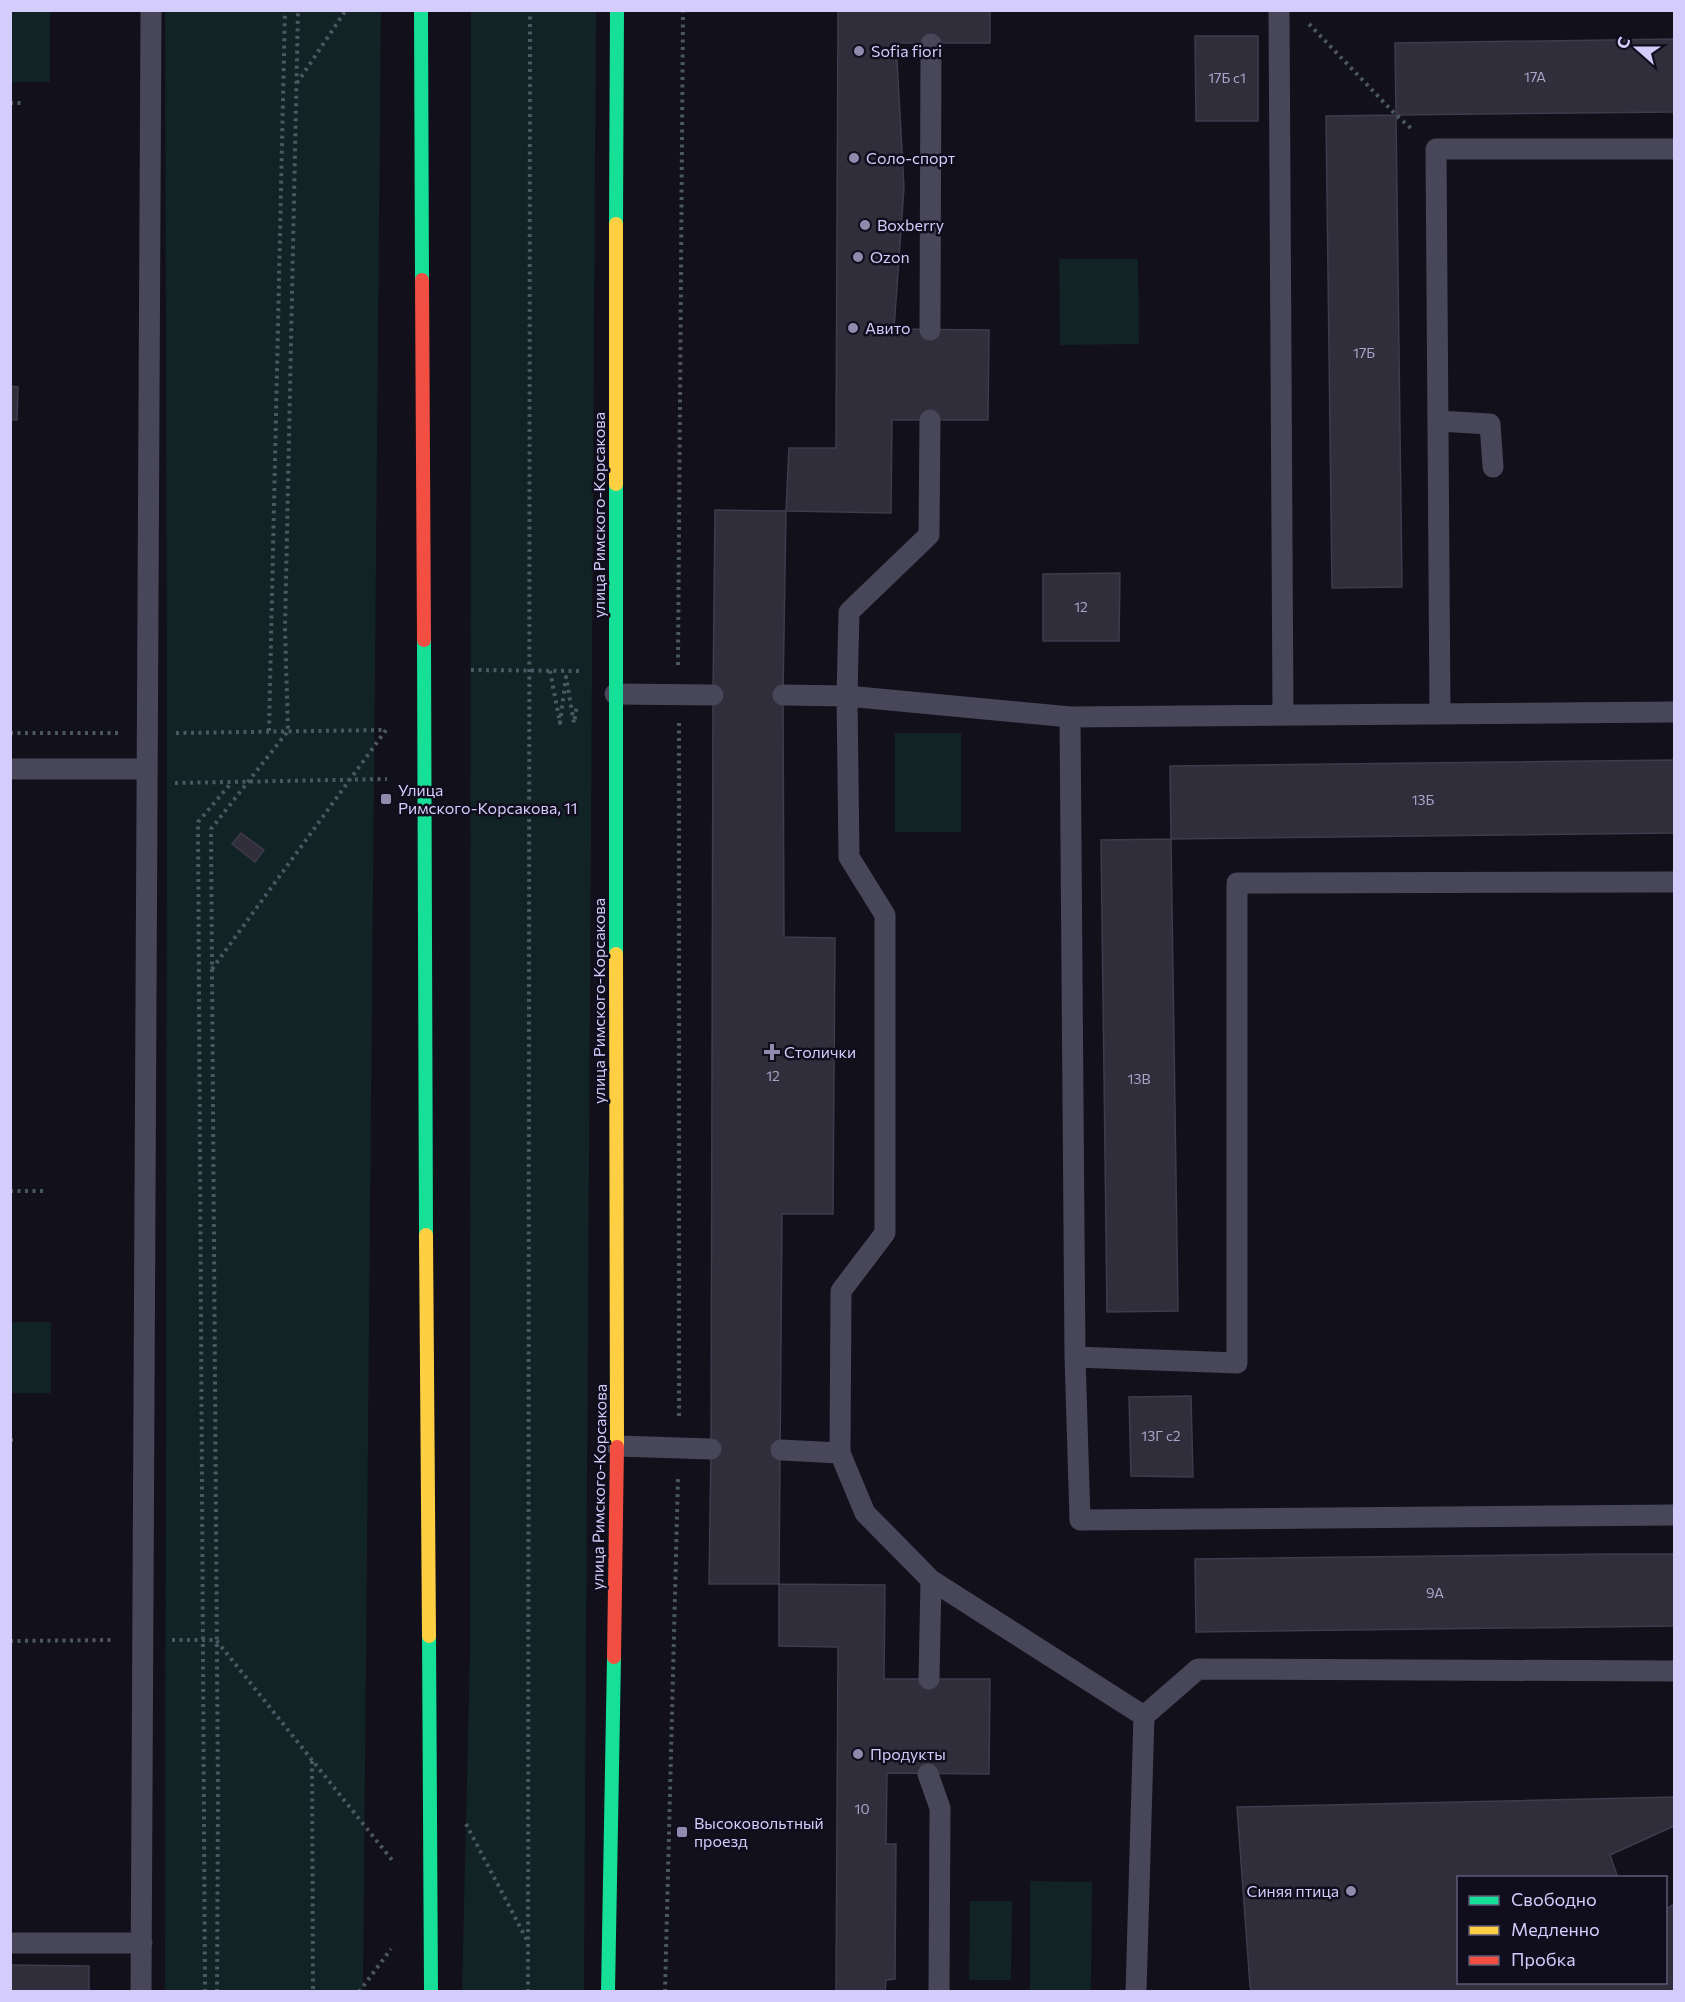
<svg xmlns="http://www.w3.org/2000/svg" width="1685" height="2002" viewBox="0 0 1685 2002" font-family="Commissioner,sans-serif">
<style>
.green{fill:#112324}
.building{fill:#312e3c;stroke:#3f3a4d;stroke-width:1.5}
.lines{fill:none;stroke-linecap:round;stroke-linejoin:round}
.path{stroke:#4c5764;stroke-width:4;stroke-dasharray:3 4.5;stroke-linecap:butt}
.lane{stroke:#484659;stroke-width:21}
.fast{stroke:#16e098;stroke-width:14}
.slow{stroke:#ffcf43;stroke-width:14}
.jam{stroke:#f24e42;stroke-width:14}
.poi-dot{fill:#908aac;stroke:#100d1d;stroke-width:2}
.labels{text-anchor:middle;stroke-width:5;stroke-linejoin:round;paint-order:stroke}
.number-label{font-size:14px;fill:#aba4cb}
.poi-label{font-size:16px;fill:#d4ccfb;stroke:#100d1d;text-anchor:start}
.street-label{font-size:16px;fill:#d4ccfb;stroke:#100d1d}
</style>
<rect width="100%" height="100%" fill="#12101a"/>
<!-- green -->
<path class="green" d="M11,10L50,11V82H11Z
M165,11H381L363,1991L165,1992L167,723Z
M471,11H596L584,1991H462L470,1652Z
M1059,259H1138L1139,344L1060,345Z
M895,733H961V832H895Z
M11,1322H51V1393H11Z
M1030,1881L1092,1882L1091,1991H1030Z
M970,1901H1012L1011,1980H969Z"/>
<!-- building -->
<path class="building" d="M838,10H990V43H896L904,187L894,329L989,330L988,420H892L891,513L786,511L789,448H836Z
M1195,36H1258V121H1196Z
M1674,39V112L1396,115L1395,43Z
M1396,115L1402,587L1332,588L1326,116Z
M10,386L18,387L17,420H10Z
M715,510L786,511L783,695L784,937L835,938L833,1214H782L779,1584H709L711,1449L713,695Z
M1120,573L1119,641H1043V574Z
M1674,760V833L1171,839L1170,766Z
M241,833L264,850L255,862L232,844Z
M1171,839L1178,1311L1107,1312L1101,840Z
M1191,1396L1193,1477L1131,1476L1129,1397Z
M1615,1554H1674V1626L1196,1632L1195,1559Z
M779,1584L885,1585L884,1679H990L989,1774L887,1773L886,1844H896L895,1979L886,1980L885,1992H836L838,1647L779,1646Z
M1674,1797V1826L1610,1855L1618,1878H1458V1982H1666V1909L1674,1904V1992H1252L1250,1986L1237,1807Z
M10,1965L89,1966V1992H10Z"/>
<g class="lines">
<!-- path -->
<path class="path" d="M1309,24L1396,115L1413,130
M297,83L346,10
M10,103H23
M678,665L683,10
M471,670L581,671
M550,671L560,723L566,677L574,723L577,705
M679,723V1418
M269,731L285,10
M10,733H118
M176,733L386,730
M175,783L387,779
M212,969L386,730
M10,1191H44
M10,1440H13
M172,1640H216L392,1860
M10,1641L114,1640
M312,1761L313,1992
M466,1824L528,1942
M205,1992L198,822L232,782
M217,1992L218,1798L211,829L288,731L285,628L298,10
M359,1992L391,1949
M528,1992L530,10
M665,1992L678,1476"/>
<!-- lane -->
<path class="lane" d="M1279,10L1283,715
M930,330L931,44
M1438,421L1490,424L1493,467
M615,694L713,695
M783,695L847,696L1070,717L1674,712
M1440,714L1436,149H1674
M1070,717L1075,1357L1080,1520L1674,1515
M10,769H147
M1075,1357L1237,1363V883L1674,882
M617,1446L711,1449
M781,1450L840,1453L865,1513L931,1580L1144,1716L1136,1992
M840,1453L841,1291L885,1233V915L849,857L847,696L849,612L929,535L930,420
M929,1679L931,1580
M1144,1716L1198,1669L1674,1671
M928,1774L940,1808L939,1992
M10,1943H142
M141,1992L151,10"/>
<!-- fast -->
<path class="fast" d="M421,10L422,280
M616,224L617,10
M616,484V954
M424,640L426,1235
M429,1636L431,1992
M608,1992L614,1657"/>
<!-- slow -->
<path class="slow" d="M616,484V224
M616,954L617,1447
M426,1235L429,1636"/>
<!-- jam -->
<path class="jam" d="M422,280L424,640
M614,1657L617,1447"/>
</g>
<!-- markers -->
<g class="poi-dot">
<circle cx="859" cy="51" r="6"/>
<circle cx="854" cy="158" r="6"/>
<circle cx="865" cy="225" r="6"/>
<circle cx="858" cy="257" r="6"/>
<circle cx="853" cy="328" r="6"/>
<rect x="380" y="793" width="12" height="12" rx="3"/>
<path d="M769 1043h6v6h6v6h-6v6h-6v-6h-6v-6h6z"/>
<circle cx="858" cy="1754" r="6"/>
<rect x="676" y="1826" width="12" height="12" rx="3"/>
<circle cx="1351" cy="1891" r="6"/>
</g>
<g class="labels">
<!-- number labels -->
<g class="number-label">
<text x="1535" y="82">17А</text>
<text x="1227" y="83">17Б с1</text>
<text x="1364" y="358">17Б</text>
<text x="1081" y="612">12</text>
<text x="1423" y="805">13Б</text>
<text x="773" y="1081">12</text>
<text x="1139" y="1084">13В</text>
<text x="1161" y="1441">13Г с2</text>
<text x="1435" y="1598">9А</text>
<text x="862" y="1814">10</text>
</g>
<!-- poi labels -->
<g class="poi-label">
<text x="871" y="57">Sofia fiori</text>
<text x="866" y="164">Соло-спорт</text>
<text x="877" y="231">Boxberry</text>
<text x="870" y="263">Ozon</text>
<text x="865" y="334">Авито</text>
<text x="398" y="796">Улица<tspan x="398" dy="18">Римского-Корсакова, 11</tspan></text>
<text x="784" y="1058">Столички</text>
<text x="870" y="1760">Продукты</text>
<text x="694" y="1829">Высоковольтный<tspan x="694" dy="18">проезд</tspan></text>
<text x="1339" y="1897" text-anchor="end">Синяя птица</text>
</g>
<!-- street labels -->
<g class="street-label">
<text transform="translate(599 515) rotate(-90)" y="6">улица Римского-Корсакова</text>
<text transform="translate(599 1001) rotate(-90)" y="6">улица Римского-Корсакова</text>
<text transform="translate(599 1487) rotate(-89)" y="6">улица Римского-Корсакова</text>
</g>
</g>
<!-- border -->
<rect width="1685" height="2002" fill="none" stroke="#d4ccfb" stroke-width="24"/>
<!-- legend -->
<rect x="1457" y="1876" width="210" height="108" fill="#100d1d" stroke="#5e5976" stroke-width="1.5"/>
<rect x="1469" y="1896" width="30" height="9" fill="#16e098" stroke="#5e5976" stroke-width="1.5"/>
<text x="1511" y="1906" font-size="18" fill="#d4ccfb">Свободно</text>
<rect x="1469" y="1926" width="30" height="9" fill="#ffcf43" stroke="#5e5976" stroke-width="1.5"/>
<text x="1511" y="1936" font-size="18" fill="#d4ccfb">Медленно</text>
<rect x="1469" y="1956" width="30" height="9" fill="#f24e42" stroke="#5e5976" stroke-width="1.5"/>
<text x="1511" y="1966" font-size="18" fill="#d4ccfb">Пробка</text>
<!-- north arrow -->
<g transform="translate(1637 48) rotate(291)" stroke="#100d1d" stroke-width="4.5" paint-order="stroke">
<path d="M0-4.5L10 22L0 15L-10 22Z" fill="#d4ccfb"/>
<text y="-9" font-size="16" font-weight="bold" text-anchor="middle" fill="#d4ccfb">С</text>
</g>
</svg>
